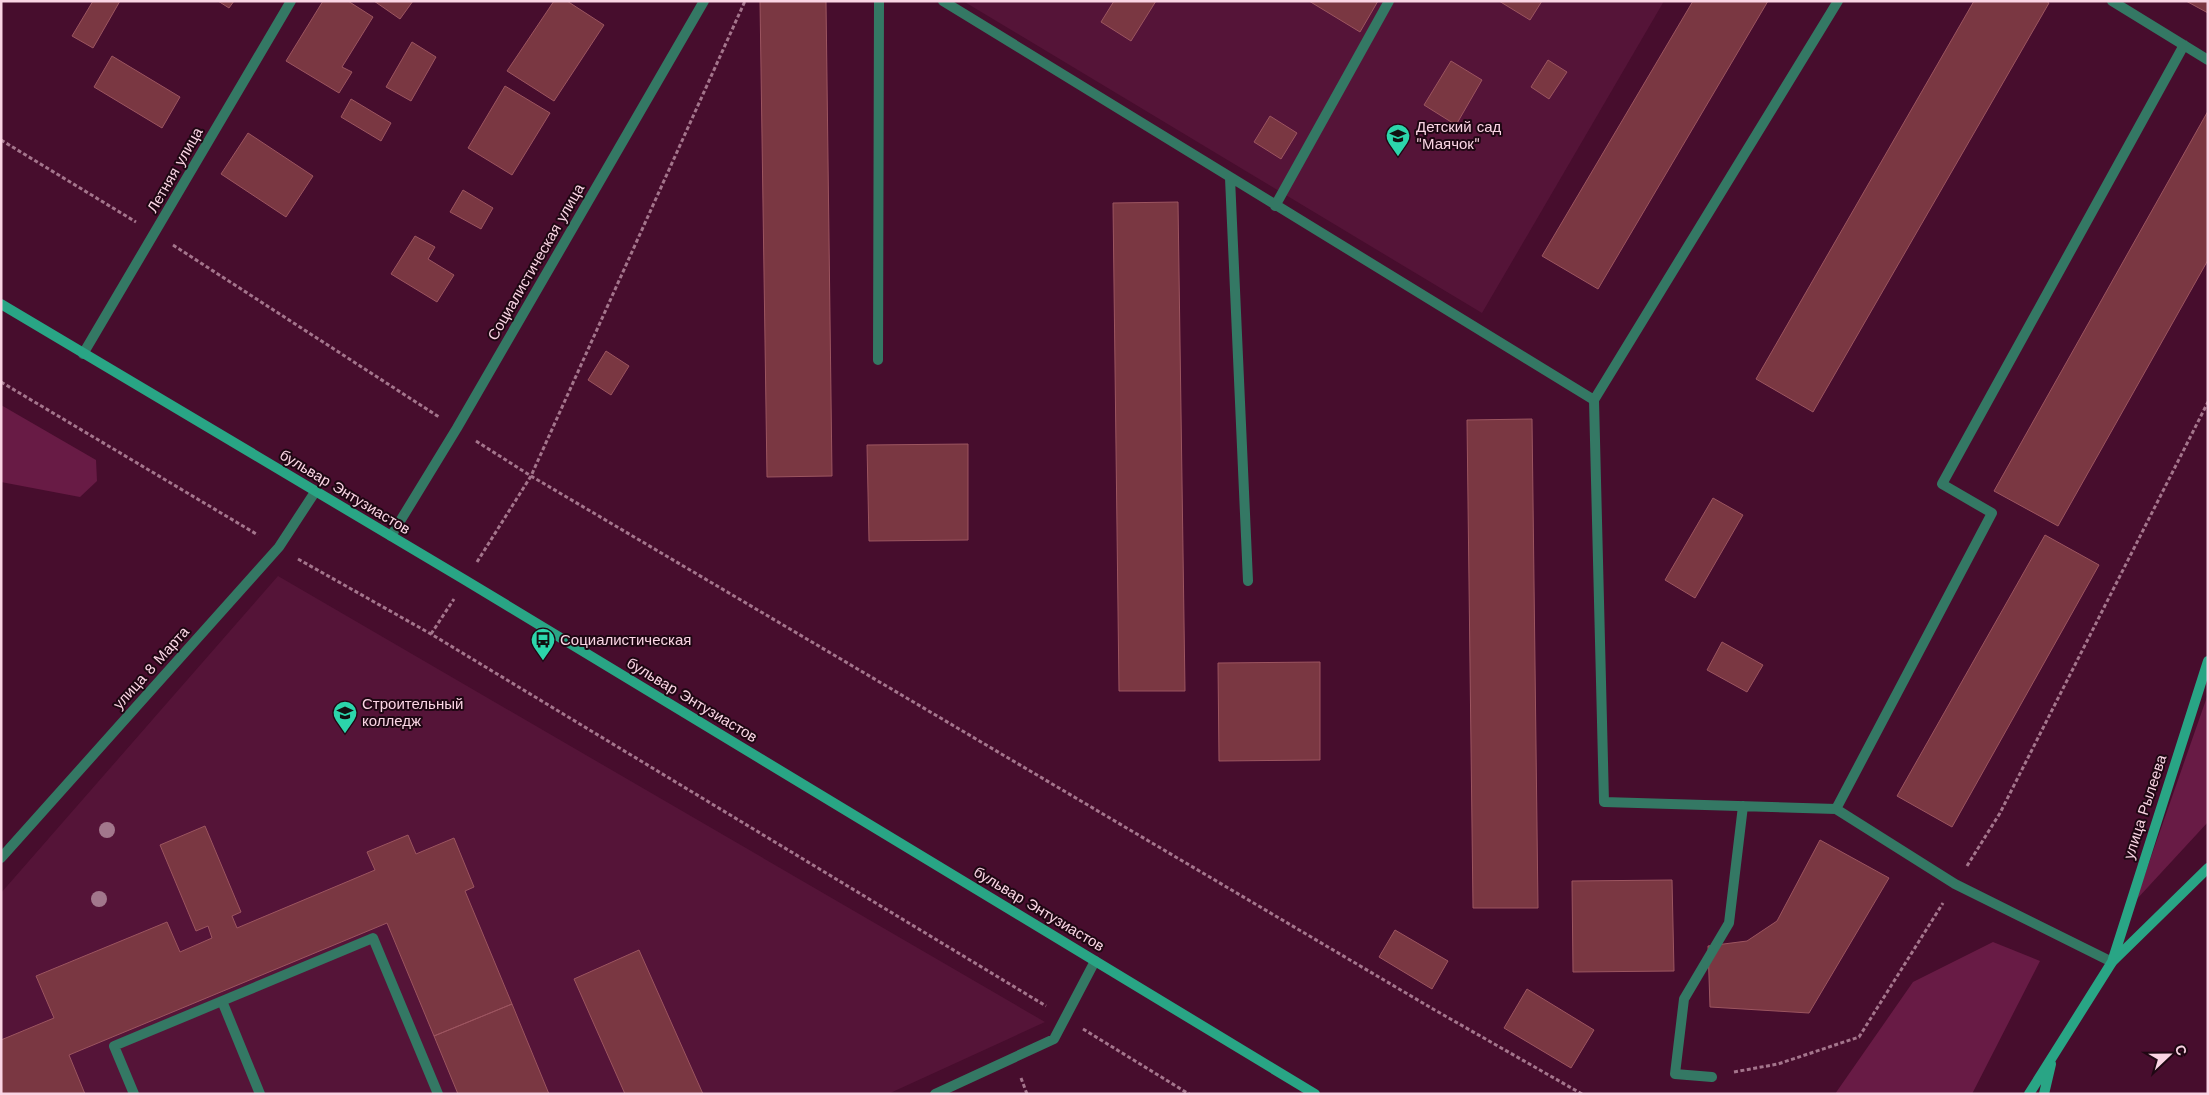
<svg xmlns="http://www.w3.org/2000/svg" width="2209" height="1095" viewBox="0 0 2209 1095" font-family="'Work Sans',sans-serif">
<style>
.built{fill:#551438}
.green{fill:#681b45}
.building{fill:#7a3742;stroke:#9c5560}
.lines{fill:none;stroke-linecap:round;stroke-linejoin:round}
.path{stroke:#a4758c;stroke-width:3;stroke-dasharray:4 2.5;stroke-linecap:butt}
.service{stroke:#347864;stroke-width:10}
.minor{stroke:#347864;stroke-width:10}
.secondary{stroke:#29a585;stroke-width:10}
.tree{fill:#a2778c}
.labels{text-anchor:middle;stroke-width:4;stroke-linejoin:round;paint-order:stroke}
.poi-label{font-size:15px;fill:#fad5e4;stroke:#1f0713;text-anchor:start}
.street-label{font-size:15px;fill:#fad5e4;stroke:#1f0713}
</style>
<rect width="100%" height="100%" fill="#470d2d"/>
<!-- built -->
<path class="built" d="M963,1H1664L1482,313Z
M278,576L1045,1022L888,1094H2L1,893Z"/>
<!-- green -->
<path class="green" d="M1,405L96,460L97,481L80,497L1,482Z
M2208,694V822L2136,900Z
M1993,942L2040,961L1972,1094H1835L1913,982Z"/>
<!-- building -->
<path class="building" d="M93,1H120L93,48L72,36Z
M218,1H234L229,8Z
M323,1H348L373,17L342,67L352,72L339,93L286,61Z
M374,1H413L400,19Z
M554,1H567L604,25L554,101L507,71Z
M760,1H826L832,476L767,477Z
M1114,1H1156L1131,41L1101,22Z
M1309,1H1378L1360,32Z
M1499,1H1542L1530,20Z
M1693,1H1768L1598,289L1542,256Z
M1974,1H2046L2049,3L1813,412L1756,379Z
M2186,1H2208V13Z
M412,42L436,57L411,101L386,87Z
M112,56L180,97L162,128L94,87Z
M1548,60L1567,72L1549,99L1531,87Z
M1451,61L1482,80L1456,125L1424,105Z
M505,86L550,113L512,175L468,148Z
M351,99L391,123L381,141L341,117Z
M2208,111V260L2058,526L1994,491Z
M1270,116L1297,133L1281,159L1254,142Z
M248,133L313,176L286,217L221,174Z
M463,190L493,208L481,229L450,212Z
M1178,202L1185,691H1119L1113,203Z
M415,236L435,247L428,259L454,275L437,302L391,274Z
M606,351L629,366L611,395L588,380Z
M1532,419L1538,908H1473L1467,420Z
M968,444V540L869,541L867,445Z
M1713,498L1743,515L1695,598L1665,580Z
M2045,535L2099,565L1952,827L1897,796Z
M1722,642L1763,665L1747,692L1707,670Z
M1320,662V760L1219,761L1218,663Z
M205,826L241,912L232,916L237,928L375,870L367,852L408,835L416,854L454,838L474,887L465,891L512,1004L434,1036L387,923L69,1055L85,1094H2L1,1040L54,1018L36,976L167,922L180,952L212,938L208,926L196,931L160,845Z
M1820,840L1889,878L1809,1013L1710,1007L1708,946L1747,941L1777,921Z
M1672,880L1674,971L1573,972L1572,881Z
M1395,930L1448,961L1432,989L1379,957Z
M639,950L703,1094H625L574,979Z
M1527,989L1594,1030L1571,1068L1504,1028Z
M512,1004L549,1094H458L434,1036Z"/>
<g class="lines">
<!-- path -->
<path class="path" d="M1,140L136,222
M173,245L439,417
M1,382L258,535
M476,441L531,476L1433,1009L1582,1094
M298,559L431,634L1046,1006
M477,562L531,476L745,1
M431,634L454,599
M1967,866L2000,813L2208,402
M1083,1029L1189,1094
M1734,1072L1778,1064L1859,1037L1943,903
M1021,1078L1027,1094"/>
<!-- service -->
<path class="service" d="M943,1L1594,400L1838,1
M2112,1L2208,60
M1230,178L1248,581
M1275,206L1389,1
M878,360L879,1
M1594,400L1604,802L1836,809L1992,513L1942,484L2184,45
M1836,809L1955,884L2112,962
M1712,1077L1675,1074L1684,999L1729,923L1743,806
M134,1094L114,1046L222,1001
M260,1094L222,1001L373,938L438,1094
M935,1094L1054,1039L1095,961"/>
<!-- minor -->
<path class="minor" d="M83,354L291,1
M391,536L457,428L704,1
M1,858L279,547L315,492"/>
<!-- secondary -->
<path class="secondary" d="M1,304L465,580L1315,1094
M2112,962L2208,661
M2029,1094L2112,962L2208,868
M2044,1094L2051,1064"/>
</g>
<!-- trees -->
<g class="tree">
<circle cx="107" cy="830" r="8"/>
<circle cx="99" cy="899" r="8"/>
</g>
<!-- icons -->
<defs>
<symbol id="school-pin" viewBox="-11 -11 22 30"><path d="M0 17L-7.5 6A9.5 9.5 0 1 1 7.5 6Z" fill="#2cd5ab" stroke="#1f0713"/><path d="M0-5L7-2L0 1L-7-2ZM-4 1L0 2.5L4 1V4Q0 6-4 4Z" fill="#111"/></symbol>
<symbol id="bus-pin" viewBox="-11 -11 22 30"><path d="M0 17L-7.5 6A9.5 9.5 0 1 1 7.5 6Z" fill="#2cd5ab" stroke="#1f0713"/><path d="M-5-6H5V4H4V6H2V4H-2V6H-4V4H-5ZM-3.5-4V0h7V-4ZM-3.5 1.2v1.5H-2V1.2ZM2 1.2v1.5H3.5V1.2Z" fill="#111"/></symbol>
<symbol id="university-pin" viewBox="-11 -11 22 30"><path d="M0 17L-7.5 6A9.5 9.5 0 1 1 7.5 6Z" fill="#2cd5ab" stroke="#1f0713"/><path d="M0-5L7-2L0 1L-7-2ZM-4 1L0 2.5L4 1V4Q0 6-4 4Z" fill="#111"/></symbol>
</defs>
<g fill-rule="evenodd">
<use href="#school-pin" x="1384" y="122" width="28" height="38"/>
<use href="#bus-pin" x="529" y="626" width="28" height="38"/>
<use href="#university-pin" x="331" y="699" width="28" height="38"/>
</g>
<g class="labels">
<!-- poi labels -->
<g class="poi-label">
<text x="1416" y="132">Детский сад<tspan x="1416" dy="17">"Маячок"</tspan></text>
<text x="560" y="645">Социалистическая</text>
<text x="362" y="709">Строительный<tspan x="362" dy="17">колледж</tspan></text>
</g>
<!-- street labels -->
<g class="street-label">
<text transform="translate(175 170) rotate(-60)" y="5">Летняя улица</text>
<text transform="translate(536 262) rotate(-60)" y="5">Социалистическая улица</text>
<text transform="translate(345 492) rotate(31)" y="5">бульвар Энтузиастов</text>
<text transform="translate(151 668) rotate(-48)" y="5">улица 8 Марта</text>
<text transform="translate(692 700) rotate(31)" y="5">бульвар Энтузиастов</text>
<text transform="translate(2145 807) rotate(-72)" y="5">улица Рылеева</text>
<text transform="translate(1039 909) rotate(31)" y="5">бульвар Энтузиастов</text>
</g>
</g>
<!-- border -->
<rect width="2209" height="1095" fill="none" stroke="#fad5e4" stroke-width="5"/>
<!-- north arrow -->
<g transform="translate(2169 1055) rotate(68)" stroke="#1f0713" stroke-width="4" paint-order="stroke">
<path d="M0-4L9 19L0 12L-9 19Z" fill="#fad5e4"/>
<text y="-8" font-size="14" font-weight="bold" text-anchor="middle" fill="#fad5e4">С</text>
</g>
</svg>
